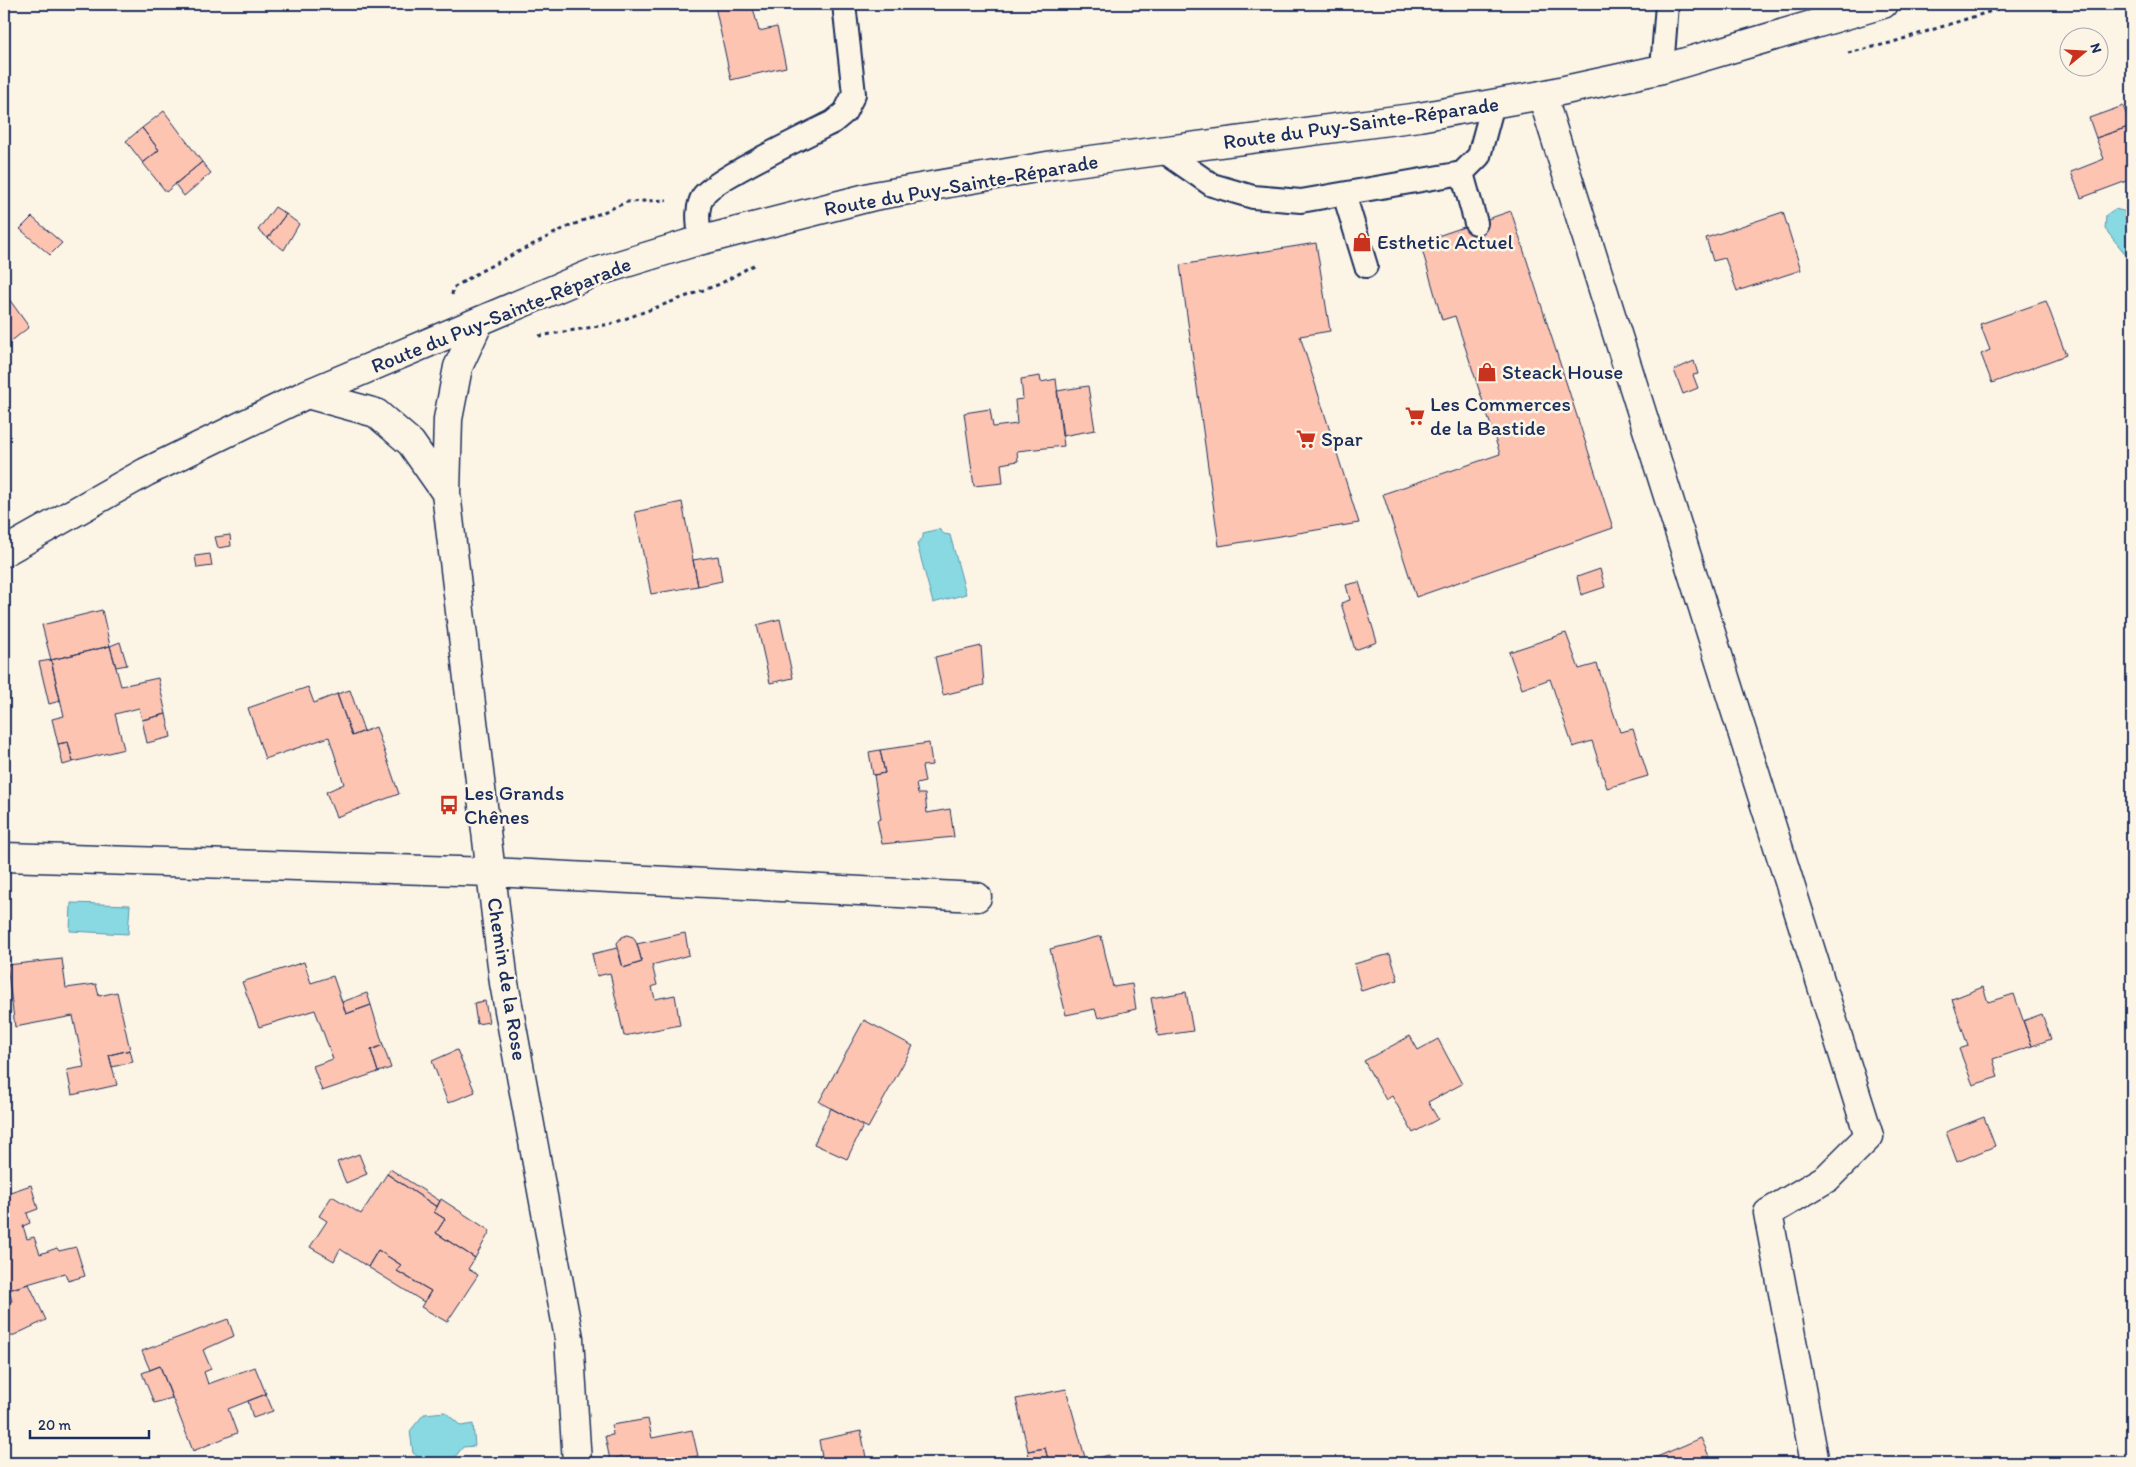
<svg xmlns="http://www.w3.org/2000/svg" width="2136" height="1467" viewBox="0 0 2136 1467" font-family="Itim,sans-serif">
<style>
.water{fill:#88d9e2;stroke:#5c95ad}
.building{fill:#fdc4b2;stroke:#1b2f5e}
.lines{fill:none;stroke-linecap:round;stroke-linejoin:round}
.service-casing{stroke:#1b2f5e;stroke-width:26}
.minor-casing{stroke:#1b2f5e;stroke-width:31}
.tertiary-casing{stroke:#1b2f5e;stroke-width:31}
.path{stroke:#1b2f5e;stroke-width:3;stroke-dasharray:4 4;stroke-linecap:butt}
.service{stroke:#fcf5e5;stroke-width:22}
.minor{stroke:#fcf5e5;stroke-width:28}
.tertiary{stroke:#fcf5e5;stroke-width:28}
.labels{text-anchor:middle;stroke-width:5;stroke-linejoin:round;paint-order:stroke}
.street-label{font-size:21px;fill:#1b2f5e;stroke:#fcf5e5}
.poi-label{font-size:21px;fill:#1b2f5e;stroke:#fcf5e5;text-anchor:start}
</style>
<rect width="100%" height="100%" fill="#fcf5e5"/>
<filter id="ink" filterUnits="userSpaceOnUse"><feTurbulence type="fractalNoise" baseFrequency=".02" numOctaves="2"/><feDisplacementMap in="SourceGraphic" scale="10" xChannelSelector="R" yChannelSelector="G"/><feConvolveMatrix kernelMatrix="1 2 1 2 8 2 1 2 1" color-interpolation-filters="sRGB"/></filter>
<g filter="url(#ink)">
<!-- water -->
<path class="water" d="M2115,209L2127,212L2132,219V262L2105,229L2106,215Z
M939,529L944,534L950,535L966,594L933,603L917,544L923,537V533Z
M71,903L130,905L128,934L70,931Z
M445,1412L461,1426L473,1424L475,1446L463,1447L450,1463H426L413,1453L410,1431L424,1414Z"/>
<!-- building -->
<path class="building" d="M725,4H752L759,31L777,27L786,67L731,80L715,6Z
M2123,106L2131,126L2096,138L2089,118Z
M164,111L202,162L166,192L143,163L159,150L142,128Z
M2131,126L2132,131V179L2081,198L2071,172L2104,159L2096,138Z
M142,128L159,150L143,163L126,141Z
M202,162L211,173L184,196L175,184Z
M275,207L286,214L268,238L258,230Z
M1511,211L1613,528L1416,597L1383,494L1500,454L1455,316L1442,320L1420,242Z
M1783,212L1801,270L1737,291L1725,258L1713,261L1706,238Z
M286,214L299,224L284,250L268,238Z
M32,217L62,243L50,255L20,229Z
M1316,243L1330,331L1300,336L1359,523L1219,546L1180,265Z
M4,292L29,327L4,347Z
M2046,301L2066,355L1992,383L1981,354L1990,350L1980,324Z
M1694,361L1698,374L1693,375L1698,388L1683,394L1674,370Z
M1040,376L1041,382L1056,379L1064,446L1017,451L1018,461L1001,464L1003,483L974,486L964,413L990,409L993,427L1017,424L1015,400L1023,399L1021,379Z
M1088,386L1095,430L1062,436L1057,391Z
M682,502L698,586L651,594L635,512Z
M230,535L231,546L218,548L215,537Z
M210,554L212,566L197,568L195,556Z
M718,556L722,581L698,586L693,560Z
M1600,569L1605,587L1581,595L1577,577Z
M1359,582L1377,642L1355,650L1341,603L1350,600L1346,585Z
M102,610L110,646L51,660L42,625Z
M780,619L793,678L770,683L757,625Z
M1566,633L1579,669L1597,664L1620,732L1633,729L1648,776L1607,788L1592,741L1573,747L1550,679L1522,689L1509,652Z
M120,642L127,665L116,667L110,646Z
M110,646L121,686L158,678L166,714L142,720L139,708L115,714L124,749L73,762L68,742L58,744L52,719L64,716L51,660Z
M981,646L984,685L943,695L935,657Z
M51,660L60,701L49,704L39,662Z
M308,687L314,703L337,694L352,736L376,727L399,794L336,817L326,792L344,784L329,737L265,759L248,708Z
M350,690L364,731L352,736L337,694Z
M166,714L171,737L147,743L142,720Z
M68,742L73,762L63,765L58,744Z
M929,743L932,765L922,766L925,782L916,784L918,794H925L927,813L950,809L954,837L882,844L877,820L881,819L874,775L885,773L880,750Z
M880,750L885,773L873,775L869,752Z
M685,933L689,955L652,965L657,985L652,987L655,999L675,995L680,1025L624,1036L610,973L597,976L592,954L617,948L623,968L642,962L637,944Z
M627,935L633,937L637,944L642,962L623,968L617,943L622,937Z
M1101,936L1113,987L1132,984L1136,1009L1098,1018L1095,1009L1066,1015L1050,949Z
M1390,954L1398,980L1361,991L1354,964Z
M62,959L66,988L96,984L99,996L117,992L130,1050L109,1055L117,1085L72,1095L67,1070L84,1067L73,1016L15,1027L7,965Z
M304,962L311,983L333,976L346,1014L371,1005L383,1045L371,1050L378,1072L322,1091L313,1066L333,1059L315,1010L259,1027L242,982Z
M1983,987L1988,1002L2014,994L2032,1046L1993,1059L1998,1077L1973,1085L1959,1049L1968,1046L1952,999Z
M1186,992L1193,1031L1158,1036L1151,998Z
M367,993L371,1005L346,1014L342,1002Z
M485,1001L489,1022L477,1024L474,1003Z
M2042,1014L2051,1039L2032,1046L2023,1021Z
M864,1020L913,1046L868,1128L819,1102Z
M1410,1036L1418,1050L1438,1039L1462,1084L1428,1102L1438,1119L1413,1133L1392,1096L1386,1100L1364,1061Z
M383,1045L391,1068L378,1072L371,1050Z
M130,1050L133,1062L112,1067L109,1055Z
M457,1050L475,1092L448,1103L432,1061Z
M831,1108L863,1126L847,1159L814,1144Z
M1984,1117L1995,1146L1957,1162L1946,1132Z
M359,1154L367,1174L346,1183L337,1162Z
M390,1169L440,1201L437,1207L387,1174Z
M387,1174L437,1207L434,1212L445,1219L436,1233L475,1258L468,1269L478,1275L447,1322L421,1307L431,1291L397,1271L401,1265L378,1250L368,1267L340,1249L334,1261L310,1247L327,1221L319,1216L332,1196L361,1214Z
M31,1185L38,1209L27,1213L30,1223L23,1226L27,1239L34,1237L40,1254L57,1248L59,1251L76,1247L85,1276L68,1281L65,1273L4,1291V1194Z
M441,1199L490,1231L475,1258L436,1233L445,1219L434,1212Z
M378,1250L401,1265L397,1271L431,1291L424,1302L368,1267Z
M29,1284L46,1320L10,1337L4,1317V1304L12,1301L9,1290Z
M228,1319L234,1336L203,1350L211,1369L204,1372L208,1384L255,1367L266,1394L228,1409L237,1433L193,1451L160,1366L150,1370L142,1351Z
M160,1366L172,1398L154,1403L142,1373Z
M1066,1389L1086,1461L1109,1455L1111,1463H1049L1045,1448L1028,1451L1016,1399Z
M266,1394L273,1411L253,1418L248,1401Z
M648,1419L652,1438L692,1430L698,1456L659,1463H624L622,1456L610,1460L605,1436L613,1435L612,1425Z
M861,1431L867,1463H823L819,1440Z
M1701,1438L1712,1463H1643Z
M1045,1448L1049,1463H1030L1028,1451Z"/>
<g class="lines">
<defs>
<path id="service" d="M1662,69L1667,4
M1163,151L1212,185L1253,197L1301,201L1462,173L1479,156L1493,104
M1462,173L1476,223
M1344,194L1366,266
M700,241C699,225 695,210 703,196C711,181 811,133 833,122L845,112L854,94L844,4"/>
<path id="minor" d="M1542,95L1869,1136L1827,1178L1768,1213L1815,1463
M479,322L458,367L448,419L446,493L504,983L569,1338L577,1463
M307,394L376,413L411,443L446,493
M4,857L491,872L977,897"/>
<path id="tertiary" d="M4,552L146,472L307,394L593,273L691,243L874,196L1053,165L1419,117L1542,95L1662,69L1883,4"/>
</defs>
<!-- service casing -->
<use href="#service" class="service-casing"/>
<!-- minor casing -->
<use href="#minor" class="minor-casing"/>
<!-- tertiary casing -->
<use href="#tertiary" class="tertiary-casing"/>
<!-- path -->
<path class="path" d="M1848,53L1890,43L2014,4
M452,295L453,288L481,271L563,229L627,202L667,200
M539,336L611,324L720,284L755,264"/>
<!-- service -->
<use href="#service" class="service"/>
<!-- minor -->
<use href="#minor" class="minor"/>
<!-- tertiary -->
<use href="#tertiary" class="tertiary"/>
</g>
</g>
<!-- icons -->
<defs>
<symbol id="shop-bare" viewBox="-9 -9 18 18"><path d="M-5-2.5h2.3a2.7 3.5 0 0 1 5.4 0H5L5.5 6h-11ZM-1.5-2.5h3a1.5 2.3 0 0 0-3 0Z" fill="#c8321e" stroke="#fcf5e5" stroke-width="2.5" paint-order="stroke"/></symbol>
<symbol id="supermarket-bare" viewBox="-9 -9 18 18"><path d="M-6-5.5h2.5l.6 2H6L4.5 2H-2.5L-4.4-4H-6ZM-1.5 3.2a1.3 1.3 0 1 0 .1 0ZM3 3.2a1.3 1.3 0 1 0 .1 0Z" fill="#c8321e" stroke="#fcf5e5" stroke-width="2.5" paint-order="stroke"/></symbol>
<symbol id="bus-bare" viewBox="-9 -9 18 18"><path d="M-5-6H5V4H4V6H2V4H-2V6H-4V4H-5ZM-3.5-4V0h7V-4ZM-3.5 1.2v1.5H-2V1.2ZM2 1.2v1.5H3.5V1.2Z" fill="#c8321e" stroke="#fcf5e5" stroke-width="2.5" paint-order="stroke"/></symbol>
</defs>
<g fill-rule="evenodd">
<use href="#shop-bare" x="1348" y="228" width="28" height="28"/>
<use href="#shop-bare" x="1473" y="358" width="28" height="28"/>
<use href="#supermarket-bare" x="1401" y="402" width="28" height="28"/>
<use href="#supermarket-bare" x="1292" y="425" width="28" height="28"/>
<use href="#bus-bare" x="435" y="791" width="28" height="28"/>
</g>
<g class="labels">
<!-- street labels -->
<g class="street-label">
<text transform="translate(1361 123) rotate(-8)" y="7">Route du Puy-Sainte-Réparade</text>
<text transform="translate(961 185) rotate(-10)" y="7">Route du Puy-Sainte-Réparade</text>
<text transform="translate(501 315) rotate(-22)" y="7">Route du Puy-Sainte-Réparade</text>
<text transform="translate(507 979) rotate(81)" y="7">Chemin de la Rose</text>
</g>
<!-- poi labels -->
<g class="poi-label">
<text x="1377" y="249">Esthetic Actuel</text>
<text x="1502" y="379">Steack House</text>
<text x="1430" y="411">Les Commerces<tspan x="1430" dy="24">de la Bastide</tspan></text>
<text x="1321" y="446">Spar</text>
<text x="464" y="800">Les Grands<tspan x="464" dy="24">Chênes</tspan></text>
</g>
</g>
<!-- margin -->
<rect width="2136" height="1467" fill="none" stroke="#fcf5e5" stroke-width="20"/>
<rect x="10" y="10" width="2116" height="1447" fill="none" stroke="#1b2f5e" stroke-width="2" filter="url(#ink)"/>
<!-- north arrow -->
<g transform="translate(2084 52) rotate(72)"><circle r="24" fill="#fcf5e5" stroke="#a2a6af"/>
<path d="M0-4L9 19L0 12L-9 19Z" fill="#c8321e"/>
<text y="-8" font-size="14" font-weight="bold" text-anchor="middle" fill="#1b2f5e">N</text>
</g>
<!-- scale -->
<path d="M30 1430v8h119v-8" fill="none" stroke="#1b2f5e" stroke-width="2.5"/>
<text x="38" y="1430" font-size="15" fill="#1b2f5e" stroke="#fcf5e5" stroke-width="4" paint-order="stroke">20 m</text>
</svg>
